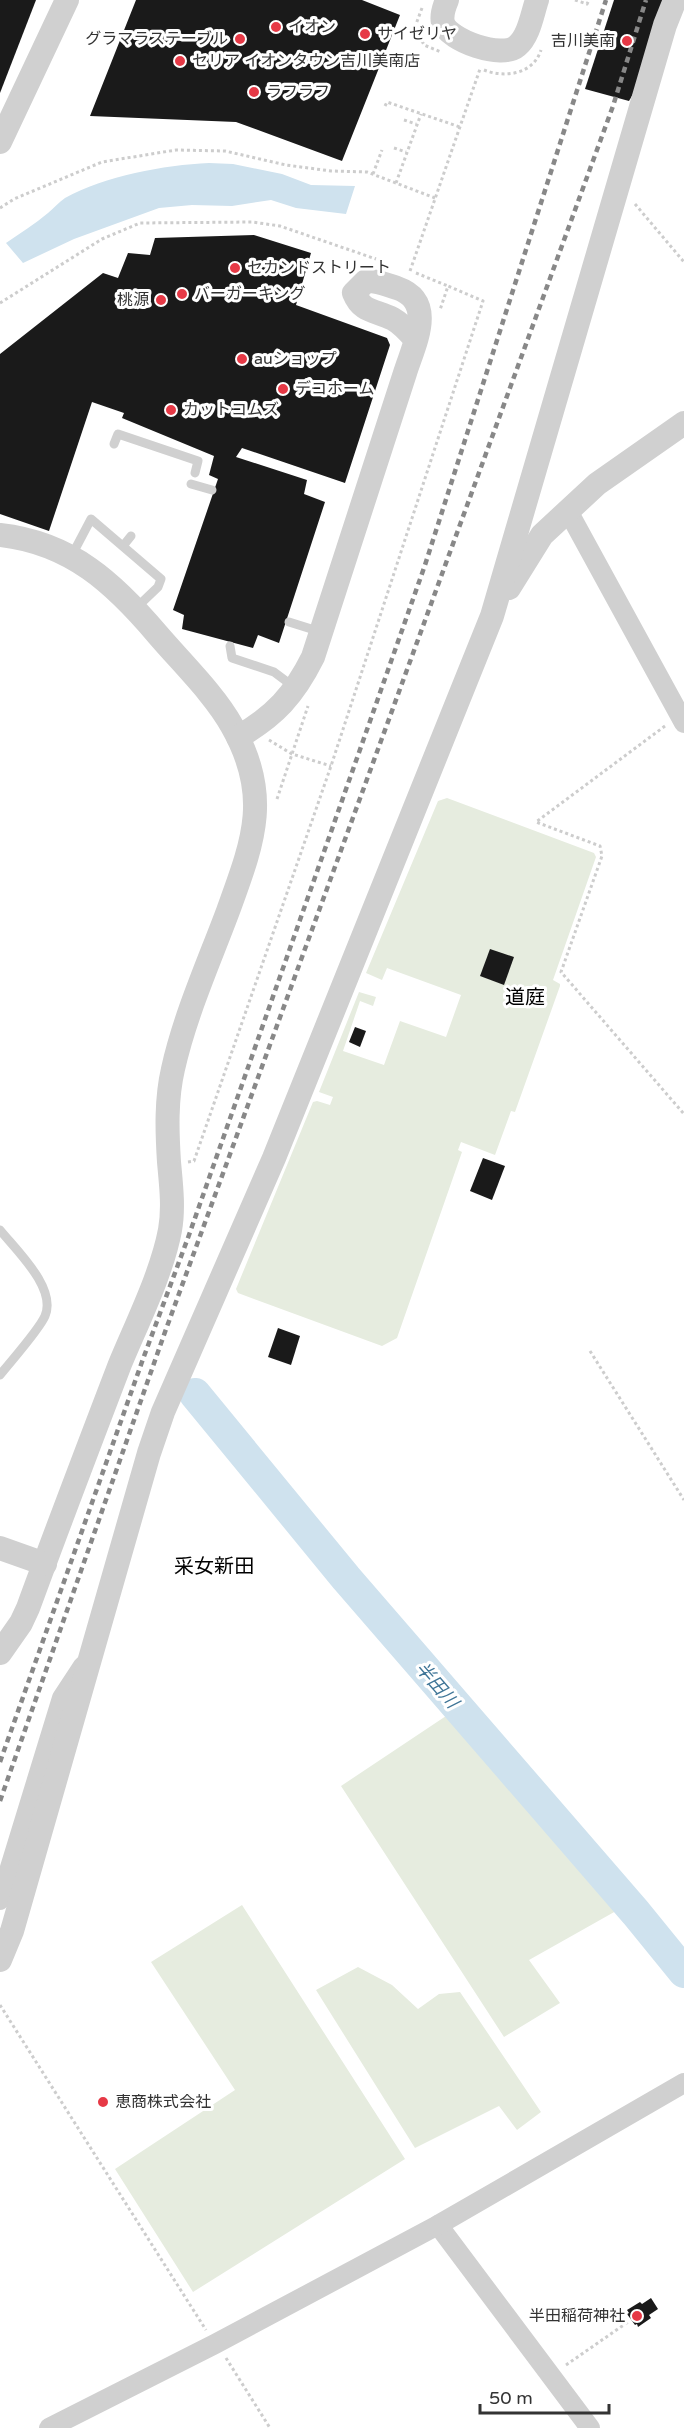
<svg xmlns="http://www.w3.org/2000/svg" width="684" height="2428" font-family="'Varela Round','Noto Sans JP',sans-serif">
	<rect width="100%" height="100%" fill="#fff"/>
	<g fill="#e6ecdf">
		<path d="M447,798L594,853L596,857L553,980L560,984V986L515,1112L511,1111L495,1155L461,1142L458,1150L462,1152L397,1338L382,1346L238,1293L236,1289L313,1102L317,1101L330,1105L333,1097L319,1092L359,992L376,997L373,1006L360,1001L343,1051L384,1065L400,1021L446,1037L461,995L387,968L382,980L366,973L438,801Z"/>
		<path d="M452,1712L616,1911L529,1960L560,2003L504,2037L341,1786Z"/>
		<path d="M242,1905L405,2159L193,2292L115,2169L235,2090L151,1962Z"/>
		<path d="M358,1967L392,1985L418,2009L439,1994L460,1992L541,2112L517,2130L499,2106L415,2148L316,1990Z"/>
	</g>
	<path fill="#cfe2ee" d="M209,163L233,164L282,174L311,185L355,186L346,214L296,208L271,200L232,206L192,205L159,208L74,239L23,263L6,243C20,233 35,224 48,213C53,209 59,202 65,198C105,176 164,165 209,163Z"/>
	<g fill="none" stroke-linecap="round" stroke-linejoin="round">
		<path stroke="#cfe2ee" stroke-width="32" d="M195,1394L346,1578L636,1913L684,1972"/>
	</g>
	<g fill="#1a1a1a">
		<path d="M0,0H36L0,93Z"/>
		<path d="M136,0H362L400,15L342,161L236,122L90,116Z"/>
		<path d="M614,0H667L640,82L629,101L585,89Z"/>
		<path d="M254,235L311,253L296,305L387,338L390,345L345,483L242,448L236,457L307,480L304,494L325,502L279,643L258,635L253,648L182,629L184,615L173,610L218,479L209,475L214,456L122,418L124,413L92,402L49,531L0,514V354L103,273L118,278L128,253L150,255L155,238Z"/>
		<path d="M490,949L514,957L504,985L480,976Z"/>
		<path d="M355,1027L366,1031L360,1047L349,1042Z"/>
		<path d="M483,1158L505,1166L492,1200L470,1191Z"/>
		<path d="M278,1328L300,1336L291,1365L268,1357Z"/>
		<path d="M651,2298L658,2309L649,2315L651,2318L638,2327L637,2324L635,2325L627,2314L629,2313L627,2310L640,2302L642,2304Z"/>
	</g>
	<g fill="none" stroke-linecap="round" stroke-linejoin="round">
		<g stroke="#cdcdcd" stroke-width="3" stroke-dasharray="3 3" stroke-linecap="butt">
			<path d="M575,0L587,4L589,0"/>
			<path d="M422,8L415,27L424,45L441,52"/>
			<path d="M484,70C504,78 533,75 541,50"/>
			<path d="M385,106L387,102L460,127"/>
			<path d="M404,120L416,124"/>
			<path d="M394,148L406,152"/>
			<path d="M373,174L382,150"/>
			<path d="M396,183L421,114"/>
			<path d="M635,204L684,262"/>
			<path d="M0,208L14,199L102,162L176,150L225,151L286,165L331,171L367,172L435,198"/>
			<path d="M410,271L480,69"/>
			<path d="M416,273L448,286"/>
			<path d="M0,303L102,239L140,223L252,222L280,226L376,259"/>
			<path d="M665,726L536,822L600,846L602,856L561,972L684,1114"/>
			<path d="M269,740L292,754L331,766"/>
			<path d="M277,799L308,706"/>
			<path d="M188,1162L194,1161L331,766L483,301L448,286L440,310"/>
			<path d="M590,1351L684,1500"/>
			<path d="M0,2005L206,2330"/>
			<path d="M226,2358L270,2428"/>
			<path d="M566,2365L628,2322"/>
		</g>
		<g stroke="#d0d0d0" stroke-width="9">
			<path d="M114,444L118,434L198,461L195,473"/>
			<path d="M191,484L212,490"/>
			<path d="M123,546L131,536"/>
			<path d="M71,557L91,519L161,579L158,587L135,609"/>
			<path d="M289,622L321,632"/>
			<path d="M230,646L232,658L274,672L294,687"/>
			<path d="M0,1230C16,1250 57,1288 45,1316C39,1330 11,1361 0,1375"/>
		</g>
		<g stroke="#d0d0d0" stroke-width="20">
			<path d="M568,511L684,723"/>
			<path d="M0,1900L62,1698L83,1666"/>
			<path d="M438,2225L590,2428"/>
			<path d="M49,2428L215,2344L438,2225L684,2083"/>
		</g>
		<g stroke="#d0d0d0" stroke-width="24">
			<path d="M447,0C444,7 441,15 443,23C449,41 502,59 517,46C529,36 532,15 537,0"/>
			<path d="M0,142L67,0"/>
			<path d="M0,535C71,543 114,583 158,635C182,663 215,695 232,726C272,796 253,842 228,911C209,962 185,1015 173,1069C166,1099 167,1131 169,1162C171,1184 174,1208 170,1230C162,1273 137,1323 120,1364C89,1445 58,1526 28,1608L21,1623L0,1653"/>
			<path d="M509,588L542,535L597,484L684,423"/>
			<path d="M238,737C275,716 294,695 313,657L405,373C414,344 437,302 397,288C387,285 377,280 366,281L354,293C362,313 376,310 393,319C402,324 409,332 415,339"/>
			<path d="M0,1548L45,1564"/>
			<path d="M0,1960L12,1931L149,1453L163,1412L274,1158L492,616L665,25L675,0"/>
		</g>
		<g stroke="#888" stroke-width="4.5" stroke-dasharray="6 4.5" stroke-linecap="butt">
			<path d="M0,1762L143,1359L189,1235L425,565L606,0"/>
			<path d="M0,1801L165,1332L613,106L646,0"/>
		</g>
	</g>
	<g fill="#e63946" stroke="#fff" stroke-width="2">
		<circle cx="276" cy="27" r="6"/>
		<circle cx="365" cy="34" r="6"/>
		<circle cx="240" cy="39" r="6"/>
		<circle cx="627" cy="41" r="6"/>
		<circle cx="180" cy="61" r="6"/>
		<circle cx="254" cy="92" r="6"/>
		<circle cx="235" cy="268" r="6"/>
		<circle cx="182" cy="294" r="6"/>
		<circle cx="161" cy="300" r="6"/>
		<circle cx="242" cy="359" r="6"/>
		<circle cx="283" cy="389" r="6"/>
		<circle cx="171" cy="410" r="6"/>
		<circle cx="103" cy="2102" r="6"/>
		<circle cx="637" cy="2316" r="6"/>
	</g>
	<g text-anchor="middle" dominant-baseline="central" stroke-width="6" stroke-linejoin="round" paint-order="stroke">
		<g font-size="16" fill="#333" stroke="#fff" text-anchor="start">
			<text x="288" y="27">イオン</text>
			<text x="377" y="34">サイゼリヤ</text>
			<text x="228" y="39" text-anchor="end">グラマラステーブル</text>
			<text x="615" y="41" text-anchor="end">吉川美南</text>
			<text x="192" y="61">セリア イオンタウン吉川美南店</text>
			<text x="266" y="92">ラフラフ</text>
			<text x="247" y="268">セカンドストリート</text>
			<text x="194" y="294">バーガーキング</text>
			<text x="149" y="300" text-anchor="end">桃源</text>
			<text x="254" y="359">auショップ</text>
			<text x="295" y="389">デコホーム</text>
			<text x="183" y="410">カットコムズ</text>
			<text x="115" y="2102">恵商株式会社</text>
			<text x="625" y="2316" text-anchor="end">半田稲荷神社</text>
		</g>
		<g font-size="18" font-style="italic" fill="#3f7597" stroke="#fff">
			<text transform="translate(437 1685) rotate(49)">半田川</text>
		</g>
		<g font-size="20" fill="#000" stroke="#fff">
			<text x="525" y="998">道庭</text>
			<text x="214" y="1567">采女新田</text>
		</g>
	</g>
	<path d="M480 2404v9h129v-9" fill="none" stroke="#333333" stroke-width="3"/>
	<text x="489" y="2404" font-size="18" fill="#333333" stroke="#ffffff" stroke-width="4.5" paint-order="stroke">50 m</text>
</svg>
